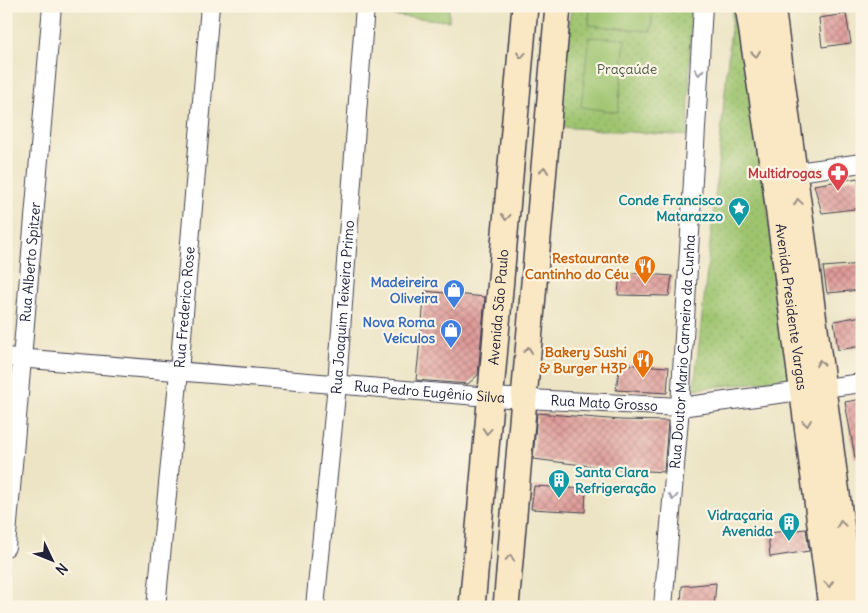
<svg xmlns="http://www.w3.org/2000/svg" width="868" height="613" font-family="Delius,sans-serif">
	<defs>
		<pattern id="park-dots" width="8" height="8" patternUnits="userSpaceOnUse" patternTransform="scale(1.25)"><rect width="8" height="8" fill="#9ec46f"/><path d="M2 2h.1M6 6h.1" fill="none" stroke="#88a861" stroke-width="1.8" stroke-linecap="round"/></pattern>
		<pattern id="building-cross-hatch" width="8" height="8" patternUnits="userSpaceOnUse" patternTransform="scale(1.25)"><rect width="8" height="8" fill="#df9b98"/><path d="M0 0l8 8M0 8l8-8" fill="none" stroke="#b47e7d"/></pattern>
	</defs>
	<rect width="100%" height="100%" fill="#fcf5e5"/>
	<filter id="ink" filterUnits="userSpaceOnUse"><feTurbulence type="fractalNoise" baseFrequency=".02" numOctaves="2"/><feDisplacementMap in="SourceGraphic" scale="10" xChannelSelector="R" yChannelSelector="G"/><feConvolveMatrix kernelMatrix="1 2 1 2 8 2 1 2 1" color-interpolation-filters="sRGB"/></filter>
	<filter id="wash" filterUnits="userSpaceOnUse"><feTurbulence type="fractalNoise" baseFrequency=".0096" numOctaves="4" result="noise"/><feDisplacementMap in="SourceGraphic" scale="20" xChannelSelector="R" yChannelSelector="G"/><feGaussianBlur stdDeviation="1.12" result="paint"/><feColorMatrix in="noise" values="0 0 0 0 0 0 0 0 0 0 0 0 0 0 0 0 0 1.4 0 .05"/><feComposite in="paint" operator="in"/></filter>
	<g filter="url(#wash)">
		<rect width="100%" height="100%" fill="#ece4c4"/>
		<g fill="url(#park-dots)" stroke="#607355">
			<path d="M571,6H691L688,136L560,127Z"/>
			<path d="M733,6H742L789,379L694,389L715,198Z"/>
		</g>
		<g fill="#9ec46f" stroke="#607355">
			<path d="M387,6H449V21L387,15Z"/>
			<path d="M590,6H653L651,31L589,25Z"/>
			<path d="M589,37L625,39L618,112L581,107Z"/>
		</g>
		<g id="blocks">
			<g fill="url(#building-cross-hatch)">
				<path d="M846,14L851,43L822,47L819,18Z"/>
				<path d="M858,178L862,208L822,213L814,185Z"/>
				<path d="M862,264V290L827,293L823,267Z"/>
				<path d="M620,272L672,276L669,296L618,295Z"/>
				<path d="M425,291L485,297L478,375L468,384L416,380Z"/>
				<path d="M862,316V346L838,350L834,321Z"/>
				<path d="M620,364L669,367L667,393L616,390Z"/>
				<path d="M862,399V457L855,458L845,402Z"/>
				<path d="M537,413L621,420L668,421L664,472L616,469L533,459Z"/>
				<path d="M534,486L586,489L585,512L531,509Z"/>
				<path d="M806,529L809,551L770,557L768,533Z"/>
				<path d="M716,583L714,607H681L682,586Z"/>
			</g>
		</g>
	</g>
	<g filter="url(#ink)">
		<use href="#blocks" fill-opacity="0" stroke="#403f50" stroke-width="1"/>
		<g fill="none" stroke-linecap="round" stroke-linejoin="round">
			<g stroke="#403f50" stroke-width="20">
				<g id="minor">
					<path d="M783,174L862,163"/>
					<path id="s1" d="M6,357L490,397L680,407L862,383"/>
					<path id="s2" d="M6,547L52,6"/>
					<path id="s3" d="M156,607L179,372L210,6"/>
					<path id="s4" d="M315,607L337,384L365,6"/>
					<path id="s5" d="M663,607L680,407L703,6"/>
				</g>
			</g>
			<g stroke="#403f50" stroke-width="28">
				<g id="secondary">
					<path id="s6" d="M748,6L774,175L831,607"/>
					<path d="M772,6L852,607"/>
					<path id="s7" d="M472,607L525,6"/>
					<path d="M506,607L558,6"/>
				</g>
			</g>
			<use href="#minor" stroke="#fff" stroke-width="18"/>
			<use href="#secondary" stroke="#fae7c3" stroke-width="25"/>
		</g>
		<defs><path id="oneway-chevron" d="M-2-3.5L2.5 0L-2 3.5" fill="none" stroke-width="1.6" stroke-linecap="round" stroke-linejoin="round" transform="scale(1.25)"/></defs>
		<g stroke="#998e86">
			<use href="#oneway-chevron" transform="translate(756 54) rotate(81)"/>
			<use href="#oneway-chevron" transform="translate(521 55) rotate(95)"/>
			<use href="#oneway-chevron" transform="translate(544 170) rotate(-85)"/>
			<use href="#oneway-chevron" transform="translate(798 202) rotate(-98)"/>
			<use href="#oneway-chevron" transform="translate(506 217) rotate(95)"/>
			<use href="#oneway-chevron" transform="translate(528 350) rotate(-85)"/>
			<use href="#oneway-chevron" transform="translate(820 363) rotate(-98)"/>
			<use href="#oneway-chevron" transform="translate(807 423) rotate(83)"/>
			<use href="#oneway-chevron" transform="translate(487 431) rotate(95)"/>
			<use href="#oneway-chevron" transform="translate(841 524) rotate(-98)"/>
			<use href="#oneway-chevron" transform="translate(510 558) rotate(-85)"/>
			<use href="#oneway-chevron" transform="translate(829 584) rotate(83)"/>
		</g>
		<g stroke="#9c9ca7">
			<use href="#oneway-chevron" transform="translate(699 72) rotate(93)"/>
			<use href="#oneway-chevron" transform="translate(673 497) rotate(95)"/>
		</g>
	</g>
	<defs>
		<g id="pharmacy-pin" transform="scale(1.125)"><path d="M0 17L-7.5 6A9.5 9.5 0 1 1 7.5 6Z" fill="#e0444e" stroke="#fcf5e5"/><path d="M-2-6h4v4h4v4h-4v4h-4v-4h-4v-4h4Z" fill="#fff"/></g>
		<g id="sight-pin" transform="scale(1.125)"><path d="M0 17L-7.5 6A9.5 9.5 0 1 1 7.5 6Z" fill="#0f9aa8" stroke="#fcf5e5"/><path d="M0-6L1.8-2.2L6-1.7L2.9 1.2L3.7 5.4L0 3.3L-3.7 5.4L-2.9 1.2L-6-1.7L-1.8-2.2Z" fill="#fff"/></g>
		<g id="restaurant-pin" transform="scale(1.125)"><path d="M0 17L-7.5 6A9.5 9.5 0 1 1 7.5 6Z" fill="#e8710a" stroke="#fcf5e5"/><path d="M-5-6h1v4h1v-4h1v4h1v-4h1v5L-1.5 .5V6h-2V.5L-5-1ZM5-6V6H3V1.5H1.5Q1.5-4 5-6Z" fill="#fff"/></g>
		<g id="shop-pin" transform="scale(1.125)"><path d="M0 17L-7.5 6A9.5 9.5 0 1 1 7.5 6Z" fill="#3f7fe0" stroke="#fcf5e5"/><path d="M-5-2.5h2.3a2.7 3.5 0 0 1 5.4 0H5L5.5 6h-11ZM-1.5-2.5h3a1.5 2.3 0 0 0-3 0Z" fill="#fff"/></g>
		<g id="building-pin" transform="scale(1.125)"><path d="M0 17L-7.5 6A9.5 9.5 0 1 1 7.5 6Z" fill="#0f9aa8" stroke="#fcf5e5"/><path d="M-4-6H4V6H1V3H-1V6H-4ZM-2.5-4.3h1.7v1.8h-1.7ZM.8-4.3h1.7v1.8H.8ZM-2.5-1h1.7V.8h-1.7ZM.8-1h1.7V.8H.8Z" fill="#fff"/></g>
	</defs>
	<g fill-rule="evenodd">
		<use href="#pharmacy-pin" x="838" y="173"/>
		<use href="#sight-pin" x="739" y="208"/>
		<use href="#restaurant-pin" x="645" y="266"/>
		<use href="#shop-pin" x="454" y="290"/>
		<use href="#shop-pin" x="451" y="330"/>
		<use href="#restaurant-pin" x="643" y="360"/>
		<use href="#building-pin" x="559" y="480"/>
		<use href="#building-pin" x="789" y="523"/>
	</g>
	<g text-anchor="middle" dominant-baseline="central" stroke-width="4.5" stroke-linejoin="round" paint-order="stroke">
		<g font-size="14" fill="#4d5b4d" stroke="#fcf5e5">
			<text x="627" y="69">Praçaúde</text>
		</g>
		<g font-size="14" font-weight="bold" fill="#be3a42" stroke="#fcf5e5" text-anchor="end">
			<text x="822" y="173">Multidrogas</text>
		</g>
		<g font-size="14" font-weight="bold" fill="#0d838f" stroke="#fcf5e5" text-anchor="end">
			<text x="723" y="200">Conde Francisco<tspan x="723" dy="16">Matarazzo</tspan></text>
			<text x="575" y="472" text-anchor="start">Santa Clara<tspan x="575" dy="16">Refrigeração</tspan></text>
			<text x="773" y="515">Vidraçaria<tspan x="773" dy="16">Avenida</tspan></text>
		</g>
		<g font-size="14" font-weight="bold" fill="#c56008" stroke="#fcf5e5" text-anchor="end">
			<text x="629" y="258">Restaurante<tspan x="629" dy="16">Cantinho do Céu</tspan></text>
			<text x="627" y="352">Bakery Sushi<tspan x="627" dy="16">&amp; Burger H3P</tspan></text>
		</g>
		<g font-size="14" fill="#22223b" stroke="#fcf5e5">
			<text stroke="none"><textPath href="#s2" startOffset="286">Rua Alberto Spitzer</textPath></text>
			<text stroke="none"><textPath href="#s7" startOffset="301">Avenida São Paulo</textPath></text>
			<text stroke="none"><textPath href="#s6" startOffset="304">Avenida Presidente Vargas</textPath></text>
			<text stroke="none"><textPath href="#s3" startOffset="301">Rua Frederico Rose</textPath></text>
			<text stroke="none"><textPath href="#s4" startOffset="301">Rua Joaquim Teixeira Primo</textPath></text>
			<text stroke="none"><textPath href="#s5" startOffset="256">Rua Doutor Mario Carneiro da Cunha</textPath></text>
			<text stroke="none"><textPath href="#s1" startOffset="425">Rua Pedro Eugênio Silva</textPath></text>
			<text stroke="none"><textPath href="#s1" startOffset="600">Rua Mato Grosso</textPath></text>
		</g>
		<g font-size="14" font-weight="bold" fill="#366cbe" stroke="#fcf5e5" text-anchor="end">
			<text x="438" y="282">Madeireira<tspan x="438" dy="16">Oliveira</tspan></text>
			<text x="435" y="322">Nova Roma<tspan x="435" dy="16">Veículos</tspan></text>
		</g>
	</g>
	<rect width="868" height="613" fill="none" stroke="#fcf5e5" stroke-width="25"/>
	<g transform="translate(52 560) rotate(133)" stroke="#fcf5e5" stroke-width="4" paint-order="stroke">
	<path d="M0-4L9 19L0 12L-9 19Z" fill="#22223b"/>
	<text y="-8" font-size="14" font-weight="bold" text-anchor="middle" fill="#22223b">N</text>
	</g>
</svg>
